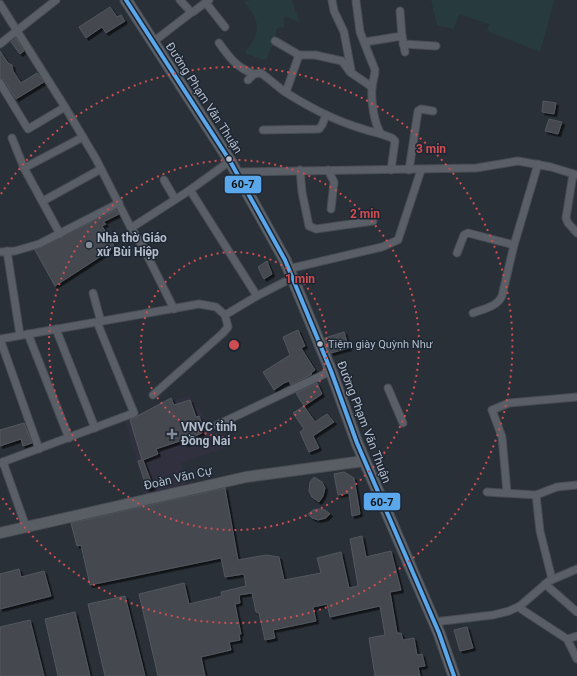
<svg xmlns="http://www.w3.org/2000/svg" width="577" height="676" font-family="Roboto,sans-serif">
	<defs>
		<filter id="shadow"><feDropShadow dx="2.5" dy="2.5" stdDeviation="0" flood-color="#0009"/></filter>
	</defs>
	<rect width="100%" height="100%" fill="#2a3038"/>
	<path fill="#31303e" d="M189,395L224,448L182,463L186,485L145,494L125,420L171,398L173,402Z"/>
	<g fill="#273a3e">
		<path d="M250,0H292L300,23L284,16V27L277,28L274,44L271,47L267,59H261L244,53C261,34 261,21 244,2Z"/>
		<path d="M431,0H553L554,1L540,52L487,31L489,24L459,14L454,29L437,25Z"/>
	</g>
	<g fill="#444950" stroke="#52575f" filter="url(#shadow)">
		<path d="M110,7L117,17L121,15L125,21L106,33L102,27L86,38L79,27Z"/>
		<path d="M16,38L24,51L20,54L11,42Z"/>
		<path d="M0,51L8,63L12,65L13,71L21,83L37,73L44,82L16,99L4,80L0,78Z"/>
		<path d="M543,101L556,103L554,114L542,112Z"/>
		<path d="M549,119L562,122L558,134L545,131Z"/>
		<path d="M116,210L119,214L103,222L106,224L102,226L115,247L55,286L35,250Z"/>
		<path d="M267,261L272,274L264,279L258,267Z"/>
		<path d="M298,330L305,346L301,348L315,370L311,373L312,374L291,385L289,381L284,383L274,390L263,372L290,355L283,337Z"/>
		<path d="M344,332L349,348L331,353L325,338Z"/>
		<path d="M317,383L322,394L304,406L296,393Z"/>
		<path d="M171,398L174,405L190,400L196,417L199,416L203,426L201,427L202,433L195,436L196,441L185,444L183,440L156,449L158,454L143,460L153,487L147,489L138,461L142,460L130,420Z"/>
		<path d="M304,406L315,422L327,414L334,422L313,436L319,448L309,452L300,432L304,429L293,413Z"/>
		<path d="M24,423L32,443L23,446L21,439L0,446V430Z"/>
		<path d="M344,472L354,478L360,514L352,516L349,493L338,495L334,474Z"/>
		<path d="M314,477L322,482L325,488L323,496L319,502L312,497L309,491L310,482Z"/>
		<path d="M225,488L238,560L266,555L279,557L284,580L321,573L317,558L341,552L349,588L358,586L350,539L362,536L366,557L391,551L401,590L390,592L397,633H401L403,640L414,638L417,655L422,654L425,666L418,667L420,676H375L369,638L385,635L380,606L330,617L327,604L313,607L316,621L273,630L275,638L265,640L259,613L256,612L252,593L239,595L240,603L235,604L241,634H239L240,640L229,642L231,650L201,657L205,676H158L139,594L184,583L189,604L222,596L221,592L246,586L244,574L225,577L221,558L90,585L81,545L77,546L71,523Z"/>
		<path d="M319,509L325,510L330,514L326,518L318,520L312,518L308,514L313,510Z"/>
		<path d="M19,569L21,577L44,571L51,596L0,609V574Z"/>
		<path d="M125,596L145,676H105L88,604Z"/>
		<path d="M75,612L90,676H58L45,619Z"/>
		<path d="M30,620L44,676H0V627Z"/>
		<path d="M467,627L473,648L460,651L454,630Z"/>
	</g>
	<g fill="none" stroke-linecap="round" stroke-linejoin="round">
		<g stroke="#484c53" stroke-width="9">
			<g id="street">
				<path d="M180,0L190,11L193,12L209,0"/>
				<path d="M332,0L334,11L344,32L351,70"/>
				<path d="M356,1L360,32L375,70C375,77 372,82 372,88C371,102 374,123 381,134L392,138L395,141L391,170"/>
				<path d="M206,3L225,27"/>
				<path d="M0,4L65,107L96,159L131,228L142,245L174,309"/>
				<path d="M400,11L402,36"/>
				<path d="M275,41L299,55H315L342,61L350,72L372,87"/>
				<path d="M153,42L192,12"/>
				<path d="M365,42L402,36L405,52"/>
				<path d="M219,43C229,57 237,68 254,74"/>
				<path d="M0,44L56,0"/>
				<path d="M403,44L436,46"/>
				<path d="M248,80L254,74L261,73C269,79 277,86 285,92C317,112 344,125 381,134"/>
				<path d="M0,83L28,129L65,107"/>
				<path d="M286,92L299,55"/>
				<path d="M263,130L319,129L322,125L326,115"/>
				<path d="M12,138L24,168L60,234"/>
				<path d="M24,168L83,137"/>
				<path d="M300,170L302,192L309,226L316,229L373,221"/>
				<path d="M328,170L334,182L331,209"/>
				<path d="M409,170L418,111L421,109L433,111"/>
				<path d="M236,172L476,168L518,161L551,167L577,175"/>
				<path d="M573,174L566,218L568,223L577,233"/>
				<path d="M164,180L175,199"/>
				<path d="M190,190L257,296"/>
				<path d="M43,201L101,169"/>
				<path d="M131,228L190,190L230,161"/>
				<path d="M7,251L20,335"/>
				<path d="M0,252L15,251L39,244L119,203"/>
				<path d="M457,253L464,235L468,233L514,245"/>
				<path d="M288,269L382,247L398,240L421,170"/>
				<path d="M93,293L101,322"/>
				<path d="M473,313C483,309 497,307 502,296L514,245L538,164"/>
				<path d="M56,329L95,428"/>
				<path d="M28,334L69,438"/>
				<path d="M0,339L199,304L216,307L225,315"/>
				<path d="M0,339L39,449"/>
				<path d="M388,388L403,423"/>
				<path d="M153,395L223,333L228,327L225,315L257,296L292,278"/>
				<path d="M217,425L331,371"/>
				<path d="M3,462L26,527"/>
				<path d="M0,463L134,413L97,322"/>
				<path d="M487,492L536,495L540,531L552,579"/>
				<path d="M507,492L502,437L492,410L509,403L577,397"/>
				<path d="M536,495L557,487L577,485"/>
				<path d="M545,584L577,612"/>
				<path d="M518,607L567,639L577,659"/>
				<path d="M434,622L493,615L509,611L520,606L549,581L577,569"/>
				<path d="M567,639L577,636"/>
			</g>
		</g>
		<g stroke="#484c53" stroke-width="12">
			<path id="secondary" d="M0,533L246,477L364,461"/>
		</g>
		<g stroke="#484c55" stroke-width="13">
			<path id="primary" d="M126,0L230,161L285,260L331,371L357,443L439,633L454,676"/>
		</g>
		<use href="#street" stroke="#5a5e66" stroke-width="7"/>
		<use href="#secondary" stroke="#595d64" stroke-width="10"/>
		<use href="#primary" stroke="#5c6168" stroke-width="11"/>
		<g stroke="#1d2633" stroke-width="7">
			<path id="bus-1" d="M126,0L230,161L285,260L331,371L357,443L439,633L454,676"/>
		</g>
		<use href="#bus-1" stroke="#5aa8eb" stroke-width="4"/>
	</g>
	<g fill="none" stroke="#ce4d50" stroke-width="2" stroke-dasharray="2 4">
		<circle cx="234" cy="345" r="93"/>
		<circle cx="234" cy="345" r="185"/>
		<path d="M1 194A278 278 0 1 1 1 496"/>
	</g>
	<g fill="#b4bcc9" stroke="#1d2633" stroke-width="1.5">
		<circle cx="229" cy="159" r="3.5"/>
		<circle cx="320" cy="344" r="3.5"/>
	</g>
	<g fill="#848b96" stroke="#1d2633" stroke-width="1.5">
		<circle cx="89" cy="245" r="4"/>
		<path d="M170 428h4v4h4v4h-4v4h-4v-4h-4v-4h4z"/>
	</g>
	<g text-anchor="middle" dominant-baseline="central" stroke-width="3" stroke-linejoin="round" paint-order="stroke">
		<g font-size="11" fill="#b4bcc9" stroke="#1d2633" text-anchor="start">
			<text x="328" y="344">Tiệm giày Quỳnh Như</text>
		</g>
		<g font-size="12" fill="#b4bcc9" stroke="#1d2633">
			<text transform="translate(204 98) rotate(57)">Đường Phạm Văn Thuận</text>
			<text transform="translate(364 422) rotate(69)">Đường Phạm Văn Thuận</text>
			<text transform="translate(178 478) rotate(-13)">Đoàn Văn Cự</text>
		</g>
		<g font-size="12" font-weight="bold" fill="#b4bcc9" stroke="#1d2633" text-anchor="start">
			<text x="97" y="238">Nhà thờ Giáo<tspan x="97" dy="14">xứ Bùi Hiệp</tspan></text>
			<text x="181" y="427">VNVC tỉnh<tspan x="181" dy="14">Đồng Nai</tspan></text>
		</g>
	</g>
	<circle cx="234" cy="345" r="6" fill="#ce4d50" stroke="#1d2633" stroke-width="2"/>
	<g font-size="12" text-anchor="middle" font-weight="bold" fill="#ce4d50" stroke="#1d2633" stroke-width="3" stroke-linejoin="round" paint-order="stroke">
		<text x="431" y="153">3 min</text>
		<text x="365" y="218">2 min</text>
		<text x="300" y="283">1 min</text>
	</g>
	<g stroke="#1d2633" stroke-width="1.5">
		<rect x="224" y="175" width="38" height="19" rx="4" fill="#5aa8eb"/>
		<rect x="363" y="492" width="38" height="19" rx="4" fill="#5aa8eb"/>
	</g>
	<g font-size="11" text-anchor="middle" font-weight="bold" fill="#111">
		<text x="243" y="188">60-7</text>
		<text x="382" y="506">60-7</text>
	</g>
</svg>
